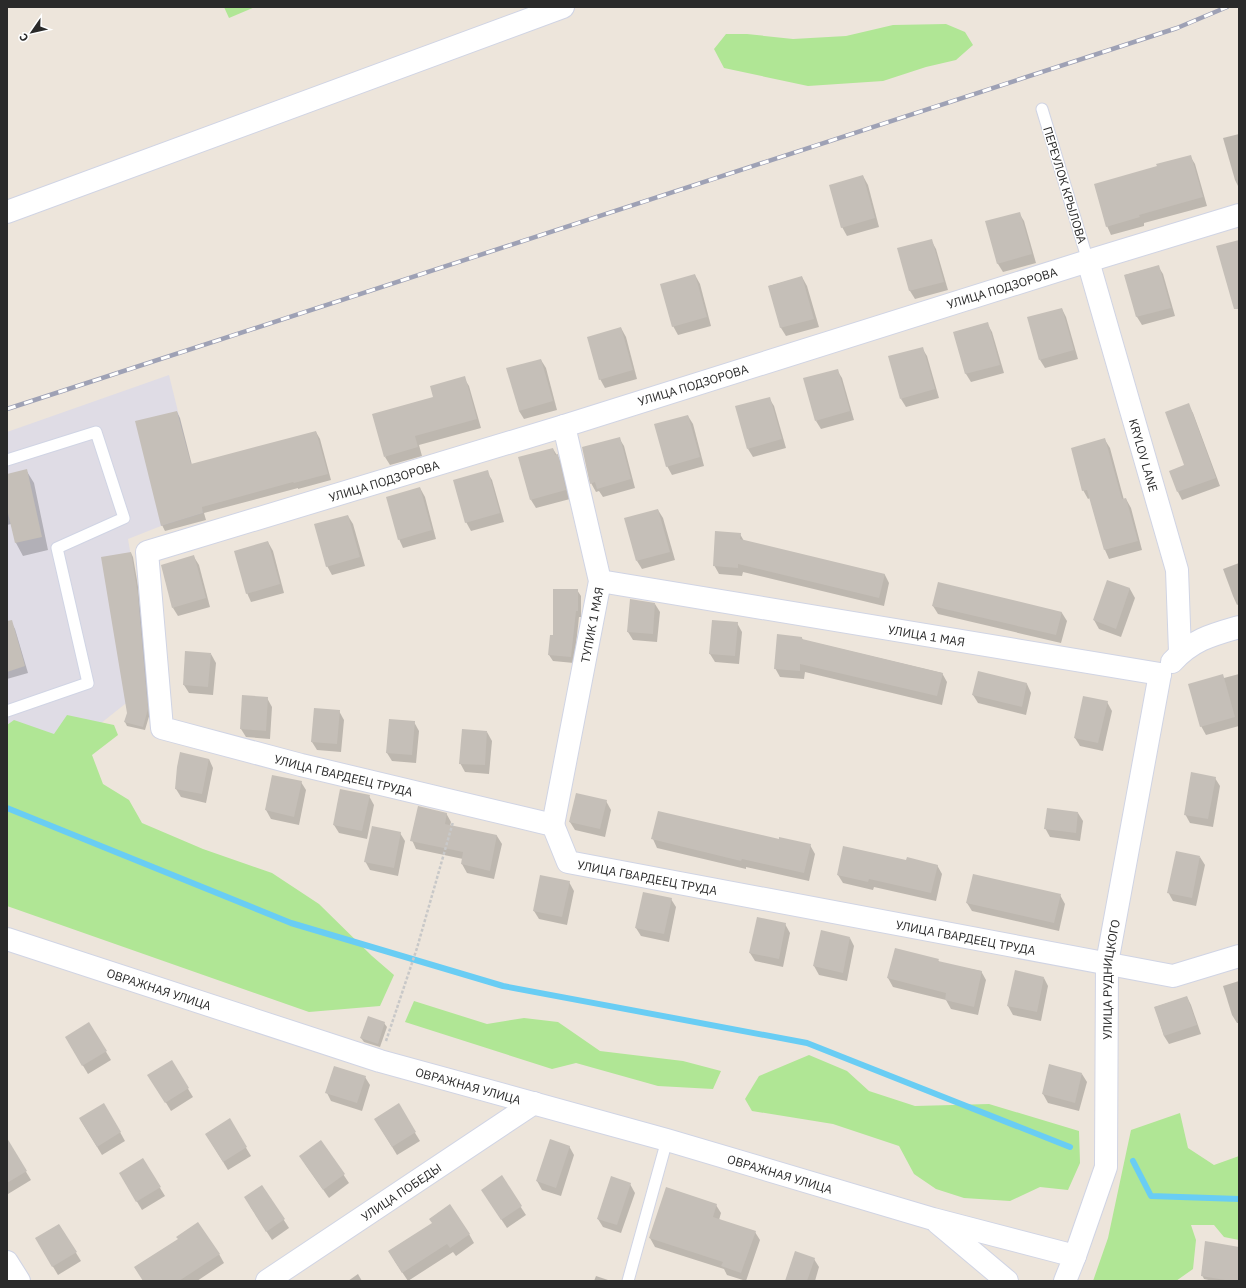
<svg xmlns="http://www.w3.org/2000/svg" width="1246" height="1288" font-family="'IBM Plex Sans',sans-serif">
	<rect width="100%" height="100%" fill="#ede5db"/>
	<path fill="#dfdce5" d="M169,375L203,513L161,526L128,539L146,645L152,700L125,704L7,798V432Z"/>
	<g fill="#b0e695">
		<path d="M224,7H255L229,18Z"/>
		<path d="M946,24L965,32L973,45L956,60L926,67L883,81L808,86L724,68L714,49L726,34H747L793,39L846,36L893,25Z"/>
		<path d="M67,715L114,725L118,735L92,755L103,784L129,800L142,823L203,849L272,873L319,904L372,956L394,975L380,1006L309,1012L7,906V725L14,720L54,734Z"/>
		<path d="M414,1001L487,1024L524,1018L558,1022L600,1051L683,1061L721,1071L713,1089L658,1086L576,1063L552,1069L405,1022Z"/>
		<path d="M809,1055L847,1071L869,1091L915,1106L989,1104L1079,1131L1080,1163L1068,1190L1040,1187L1010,1201L964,1198L936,1189L914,1174L899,1146L833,1124L752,1111L745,1099L759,1076Z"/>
		<path d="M1180,1113L1188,1148L1214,1165L1239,1156V1240L1224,1237L1214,1225H1191L1196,1240L1193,1269L1176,1281H1093L1108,1238L1131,1130Z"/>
	</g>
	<g fill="#0003">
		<path d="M1239,134V188L1235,180L1223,138Z"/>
		<path d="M1190,156L1195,164L1207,206L1144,223V226L1111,235L1107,226L1158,167Z"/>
		<path d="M863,176L868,185L879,227L847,236L842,227Z"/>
		<path d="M1019,213L1024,221L1036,263L1003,272L998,264L987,222Z"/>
		<path d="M931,240L936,249L948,290L915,299L910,291L899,249Z"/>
		<path d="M1158,266L1163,274L1175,316L1142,325L1137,317L1125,275Z"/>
		<path d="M695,275L700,284L711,326L678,335L673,326Z"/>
		<path d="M802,277L807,286L819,327L786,336L781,328L769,286Z"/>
		<path d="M1062,309L1066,317L1078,359L1045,368L1040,360Z"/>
		<path d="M987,323L992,332L1004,373L971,382L966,374L955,332Z"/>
		<path d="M621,328L626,337L637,379L605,388L600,379Z"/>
		<path d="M922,348L927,356L939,398L906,407L901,399Z"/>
		<path d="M541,360L546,368L557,410L524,419L519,411Z"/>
		<path d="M837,370L842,378L854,420L821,429L816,421Z"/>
		<path d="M464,378L469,386L481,428L419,445L422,456L390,465L385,457L434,397Z"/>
		<path d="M769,398L774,406L786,448L753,457L748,449Z"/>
		<path d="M1188,404L1193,413L1220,486L1182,500L1178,492L1186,466Z"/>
		<path d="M177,412L180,418L192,465L316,432L320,439L331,480L298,489V488L204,513L206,520L165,531L162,525Z"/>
		<path d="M688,416L693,424L704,466L672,475L667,466Z"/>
		<path d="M619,438L624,446L635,488L603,497L599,491L596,492L591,483Z"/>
		<path d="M1105,440L1110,448L1124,500L1126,499L1131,508L1142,550L1109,559L1105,550L1090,498L1088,499L1083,490Z"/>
		<path d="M553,449L562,463L570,499L536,508L531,500Z"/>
		<path d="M26,470L34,483L48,550L23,556L16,543L11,524L7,525V475Z"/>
		<path d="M487,472L492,480L504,522L471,531L466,522Z"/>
		<path d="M420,488L425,497L436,539L403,548L399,539Z"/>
		<path d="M658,510L663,518L675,560L642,569L637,561Z"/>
		<path d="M348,516L353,524L365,566L332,575L327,566Z"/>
		<path d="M740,534L744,541L885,575L889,583L884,606L743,572L742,576L719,574L714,565Z"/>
		<path d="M268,542L273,551L284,593L251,602L247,593Z"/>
		<path d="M131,553L133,557L138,586L150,713L145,730L127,726L125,722L128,713Z"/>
		<path d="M194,557L199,565L210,607L178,616L173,608Z"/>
		<path d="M1239,563V604L1237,605L1233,596L1223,569Z"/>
		<path d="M1108,581L1130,589L1135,598L1121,637L1099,629L1094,620Z"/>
		<path d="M577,590L581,596V617H579L574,663L553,661L549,655Z"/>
		<path d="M655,604L660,612L657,642L633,640L628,632Z"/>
		<path d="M933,606L1062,613L1067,621L1061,643L938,614Z"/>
		<path d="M11,622L15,629L28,673L7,679V623Z"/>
		<path d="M737,623L742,632L739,664L715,662L710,654Z"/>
		<path d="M802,638L803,640L942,673L947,682L942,705L805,672L804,679L780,677L775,668Z"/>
		<path d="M211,654L216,663L213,695L189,693L184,685Z"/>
		<path d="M1239,674V726L1206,735L1201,726L1224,678Z"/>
		<path d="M1027,684L1031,693L1026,715L978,703L973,695Z"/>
		<path d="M267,698L272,707L270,739L246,737L241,729Z"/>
		<path d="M1107,702L1112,711L1103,751L1080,746L1075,738Z"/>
		<path d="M339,711L344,720L341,752L317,750L312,742Z"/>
		<path d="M414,722L419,731L416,763L392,761L387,753Z"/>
		<path d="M487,732L492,741L489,774L465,772L460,763Z"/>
		<path d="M209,759L213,768L206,803L181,797L176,789Z"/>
		<path d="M1215,778L1220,786L1213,827L1190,823L1185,814Z"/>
		<path d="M301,782L306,790L299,825L271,819L266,810Z"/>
		<path d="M369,796L374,805L367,839L339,833L334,825Z"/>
		<path d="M606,801L611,810L605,837L575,830L570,822Z"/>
		<path d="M446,813L451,822L450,826L497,836L502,844L494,879L467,873L462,864L463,859L416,849L412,840Z"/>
		<path d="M1078,813L1083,821L1080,841L1050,837L1045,828Z"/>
		<path d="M400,833L405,841L398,876L370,870L365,861Z"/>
		<path d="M653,839L780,840L810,845L815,854L809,881L746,867V869L657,848Z"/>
		<path d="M1200,857L1205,865L1196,906L1173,901L1168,892Z"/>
		<path d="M907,862L937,865L942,874L936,901L874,887L873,890L843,883L838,875Z"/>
		<path d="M569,882L574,891L567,925L539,919L534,911Z"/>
		<path d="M1060,895L1065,904L1059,931L972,911L967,903Z"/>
		<path d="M671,899L676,907L669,942L641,936L636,928Z"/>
		<path d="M785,924L790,933L783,967L755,961L750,953Z"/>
		<path d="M850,938L854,946L847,981L819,975L814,966Z"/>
		<path d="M938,960L940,963L981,971L986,980L978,1015L951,1009L946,1000L893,987L888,978Z"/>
		<path d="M1044,978L1048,986L1041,1021L1013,1015L1008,1006Z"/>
		<path d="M1239,981V1023H1237L1232,1015L1223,986Z"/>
		<path d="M1187,997L1191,1005L1201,1034L1169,1044L1164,1036L1155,1007Z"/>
		<path d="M384,1023L387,1027L380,1047L364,1042L361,1038Z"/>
		<path d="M89,1024L111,1060L88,1074L71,1046Z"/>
		<path d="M171,1061L193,1097L171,1111L154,1083Z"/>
		<path d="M1082,1074L1087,1082L1079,1111L1048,1103L1043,1094Z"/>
		<path d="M365,1077L370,1085L362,1111L331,1101L327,1093Z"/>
		<path d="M398,1105L420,1141L397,1155L375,1119Z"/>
		<path d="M80,1119L120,1132L125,1141L102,1155Z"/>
		<path d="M229,1120L251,1156L228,1170L206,1134Z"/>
		<path d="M321,1141L349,1183L329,1198L305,1164Z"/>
		<path d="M7,1144H9L31,1180L8,1194L7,1192Z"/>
		<path d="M569,1146L574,1155L561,1196L542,1190L537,1181Z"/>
		<path d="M501,1177L526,1215L507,1228L487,1198Z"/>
		<path d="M125,1182L160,1188L165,1196L142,1210Z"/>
		<path d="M630,1184L635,1193L621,1233L603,1227L598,1219Z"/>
		<path d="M262,1186L289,1228L272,1240L250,1206Z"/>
		<path d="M716,1205L721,1213L719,1220L755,1232L760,1240L746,1281L727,1275L724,1269L655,1247L650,1238Z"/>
		<path d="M433,1223L469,1234L474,1243L456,1256L453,1252L408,1281L394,1260Z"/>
		<path d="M59,1225L81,1261L58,1275L41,1247Z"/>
		<path d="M1239,1248V1281H1213L1204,1279L1202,1275Z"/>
		<path d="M219,1254L224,1263L197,1281H144Z"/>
		<path d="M814,1259L819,1267L815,1281H786Z"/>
		<path d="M358,1274L362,1281H348Z"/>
		<path d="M596,1276L611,1281H594Z"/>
	</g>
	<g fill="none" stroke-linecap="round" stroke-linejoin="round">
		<g stroke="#69cdf4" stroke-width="6">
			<path d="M7,808L291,923L503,986L807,1043L1070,1147"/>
			<path d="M1133,1161L1151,1196L1239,1199"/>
		</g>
	</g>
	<g fill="#c5bfb8">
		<path d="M1191,155L1203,197L1139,215L1140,217L1106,227L1094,184L1157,166L1156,164Z"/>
		<path d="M863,175L875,218L841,228L829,185Z"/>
		<path d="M1020,212L1032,254L997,264L985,221Z"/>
		<path d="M932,239L944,282L909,291L897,248Z"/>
		<path d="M1239,240V309H1234L1216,246Z"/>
		<path d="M1159,265L1171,308L1136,317L1124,275Z"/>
		<path d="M695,274L707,317L672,327L660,284Z"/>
		<path d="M802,276L814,319L780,328L768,286Z"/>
		<path d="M1062,308L1074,350L1039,360L1027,317Z"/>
		<path d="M988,322L1000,365L965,374L953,332Z"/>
		<path d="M621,327L633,370L599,380L587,337Z"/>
		<path d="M923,347L935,389L900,399L888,356Z"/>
		<path d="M541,359L553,401L519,411L506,368Z"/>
		<path d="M838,369L850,411L815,421L803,378Z"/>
		<path d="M465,376L477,419L415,436L418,447L384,457L372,414L433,397L430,386Z"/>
		<path d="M770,397L782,439L747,449L735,406Z"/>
		<path d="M1189,403L1216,478L1177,492L1169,471L1184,465L1165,412Z"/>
		<path d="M177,411L191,464L316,431L328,474L294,483L293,482L202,507L203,513L161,526L135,421Z"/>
		<path d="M688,415L700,457L666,467L654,424Z"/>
		<path d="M620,437L631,479L597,489L595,482L590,484L582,447Z"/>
		<path d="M1105,438L1122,499L1126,498L1138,541L1104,550L1087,490L1082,491L1071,448Z"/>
		<path d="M553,448L555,455L558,454L566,490L530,500L518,457Z"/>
		<path d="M27,469L42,537L15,543L7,509V474Z"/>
		<path d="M488,470L500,513L465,523L453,480Z"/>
		<path d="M420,487L432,530L398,540L386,497Z"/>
		<path d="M658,509L670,552L636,561L624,518Z"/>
		<path d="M348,515L360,557L326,567L314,524Z"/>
		<path d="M715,531L741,533L740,539L885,574L879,598L738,564V568L713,566Z"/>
		<path d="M268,541L280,584L246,594L234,551Z"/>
		<path d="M131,552L138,595L148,709L143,727L124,722L127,713L101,557Z"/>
		<path d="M194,555L206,598L172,608L161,565Z"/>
		<path d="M1107,580L1130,588L1116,629L1093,620Z"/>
		<path d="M938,582L1062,612L1056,635L932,606Z"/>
		<path d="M553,589H578V611H576L571,657L548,655L550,635H553Z"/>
		<path d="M630,599L655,603L653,634L627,632Z"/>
		<path d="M12,620L25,666L7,672V621Z"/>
		<path d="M712,620L738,622L735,656L709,654Z"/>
		<path d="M777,634L802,637V639L943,673L937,696L800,664V671L774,669Z"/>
		<path d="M185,651L211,653L208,687L183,685Z"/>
		<path d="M978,671L1027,683L1022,707L972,695Z"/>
		<path d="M1223,674L1235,717L1200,727L1188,684Z"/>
		<path d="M242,695L268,697L266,731L240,729Z"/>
		<path d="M1083,696L1108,701L1098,743L1074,738Z"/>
		<path d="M314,708L340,710L337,744L311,742Z"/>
		<path d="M389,719L415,721L412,755L386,753Z"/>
		<path d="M462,729L487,731L485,765L459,764Z"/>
		<path d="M180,752L209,759L202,794L175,789L177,767Z"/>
		<path d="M1191,772L1216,777L1208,819L1184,815Z"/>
		<path d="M272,775L302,781L294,817L265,810Z"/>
		<path d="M340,789L370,795L362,831L333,825Z"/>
		<path d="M576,793L607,800L600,829L569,822Z"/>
		<path d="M418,806L447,813L445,824L497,835L490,871L461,864L463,852L410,841Z"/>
		<path d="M1047,808L1078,812L1076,833L1044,829Z"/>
		<path d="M658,811L779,839V837L811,844L804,873L742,859L741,861L651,839Z"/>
		<path d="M372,826L401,832L394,868L364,862Z"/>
		<path d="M843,846L906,860L907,857L938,865L931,893L869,879L868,882L837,875Z"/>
		<path d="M1176,851L1200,856L1192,898L1167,893Z"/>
		<path d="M973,874L1061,894L1054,923L966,903Z"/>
		<path d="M540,875L570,881L562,917L533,911Z"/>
		<path d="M643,892L672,898L664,934L635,928Z"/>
		<path d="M757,917L786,923L779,959L749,953Z"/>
		<path d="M821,930L850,937L843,973L813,966Z"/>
		<path d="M895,948L939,959L938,961L982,971L974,1007L945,1000L946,993L887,978Z"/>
		<path d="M1015,970L1044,977L1037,1012L1007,1006Z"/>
		<path d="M1187,996L1197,1025L1164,1036L1154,1007Z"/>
		<path d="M368,1016L385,1022L378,1044L360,1038Z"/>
		<path d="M89,1022L107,1051L82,1066L65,1037Z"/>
		<path d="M172,1060L189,1088L165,1103L147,1075Z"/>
		<path d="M1049,1064L1082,1073L1075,1103L1042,1094Z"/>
		<path d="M334,1066L366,1076L357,1103L325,1093Z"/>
		<path d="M104,1103L121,1132L97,1147L79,1118Z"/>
		<path d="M399,1103L416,1132L392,1147L374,1119Z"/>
		<path d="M230,1118L247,1147L223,1162L205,1134Z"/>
		<path d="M7,1138L27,1171L7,1183Z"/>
		<path d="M550,1139L570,1146L556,1188L536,1181Z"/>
		<path d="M321,1140L345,1174L323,1190L299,1156Z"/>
		<path d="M143,1158L161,1187L136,1202L119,1173Z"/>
		<path d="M502,1175L522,1206L501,1220L481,1190Z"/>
		<path d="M611,1176L631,1183L617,1225L597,1219Z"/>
		<path d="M262,1185L285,1219L266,1232L244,1197Z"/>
		<path d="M666,1187L717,1204L713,1217L756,1231L741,1273L721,1266L723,1262L649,1238Z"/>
		<path d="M450,1204L470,1234L450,1248L447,1244L402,1273L388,1251L432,1223L429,1219Z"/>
		<path d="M198,1222L220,1254L179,1281H143L134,1267L178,1239L176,1237Z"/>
		<path d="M59,1224L77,1252L52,1267L35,1238Z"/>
		<path d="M1205,1241L1239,1247V1281H1231L1201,1276Z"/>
		<path d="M795,1251L815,1258L807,1281H785Z"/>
	</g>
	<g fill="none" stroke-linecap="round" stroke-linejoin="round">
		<g stroke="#d0d4e4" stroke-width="13">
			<g id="service">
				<path d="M1042,109L1088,261"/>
				<path d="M7,460L96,432L124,518L57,548L88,683L7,711"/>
				<path d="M628,1281L667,1140"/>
			</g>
		</g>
		<g stroke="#d0d4e4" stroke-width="24">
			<g id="minor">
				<path d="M7,212L563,7"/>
				<path id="s1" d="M1239,215L1088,261L564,426L147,552L162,728L301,765L553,825L568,862L1173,976L1239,956"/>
				<path id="s2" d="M1088,261L1177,570L1180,652"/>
				<path id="s3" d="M600,581L1160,674"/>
				<path d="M1172,662C1192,640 1211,635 1239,627"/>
				<path id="s4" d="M553,825L600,581L564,426"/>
				<path id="s5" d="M7,939L380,1061L667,1140L933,1219L1075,1256"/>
				<path d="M938,1223L1007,1281"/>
				<path d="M7,1262L19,1281"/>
				<path id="s6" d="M267,1281L534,1103"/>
				<path id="s7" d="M1065,1281L1075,1256L1106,1167L1107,963L1160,674"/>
			</g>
		</g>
		<path stroke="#c8c8c8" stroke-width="2.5" stroke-dasharray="3 2" stroke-linecap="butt" d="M386,1041L417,948L453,822"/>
		<use href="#service" stroke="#fff" stroke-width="11"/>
		<use href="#minor" stroke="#fff" stroke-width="22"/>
		<g stroke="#9ea1b5" stroke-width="4.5">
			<path id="rail" d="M7,409L1177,28L1227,7"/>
		</g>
		<use href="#rail" stroke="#fff" stroke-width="3" stroke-dasharray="9" stroke-linecap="butt"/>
	</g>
	<g text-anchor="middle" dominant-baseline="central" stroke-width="3" stroke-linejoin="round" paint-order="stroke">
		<g font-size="12" fill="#2a2a2a" stroke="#fff">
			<text transform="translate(1065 185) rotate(73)">ПЕРЕУЛОК КРЫЛОВА</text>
			<text transform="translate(1002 288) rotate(-17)">УЛИЦА ПОДЗОРОВА</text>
			<text transform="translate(693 385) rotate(-17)">УЛИЦА ПОДЗОРОВА</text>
			<text stroke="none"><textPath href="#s2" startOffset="202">KRYLOV LANE</textPath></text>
			<text transform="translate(384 481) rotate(-17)">УЛИЦА ПОДЗОРОВА</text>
			<text stroke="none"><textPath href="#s4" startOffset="204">ТУПИК 1 МАЯ</textPath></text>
			<text stroke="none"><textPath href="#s3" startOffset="331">УЛИЦА 1 МАЯ</textPath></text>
			<text stroke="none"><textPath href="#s1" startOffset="1507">УЛИЦА ГВАРДЕЕЦ ТРУДА</textPath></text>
			<text stroke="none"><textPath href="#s1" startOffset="1843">УЛИЦА ГВАРДЕЕЦ ТРУДА</textPath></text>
			<text stroke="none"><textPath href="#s1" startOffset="2167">УЛИЦА ГВАРДЕЕЦ ТРУДА</textPath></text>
			<text stroke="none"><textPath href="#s7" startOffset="309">УЛИЦА РУДНИЦКОГО</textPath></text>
			<text stroke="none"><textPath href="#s5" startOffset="160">ОВРАЖНАЯ УЛИЦА</textPath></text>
			<text stroke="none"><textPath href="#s5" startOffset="484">ОВРАЖНАЯ УЛИЦА</textPath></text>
			<text stroke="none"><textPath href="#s5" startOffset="808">ОВРАЖНАЯ УЛИЦА</textPath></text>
			<text stroke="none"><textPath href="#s6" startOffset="161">УЛИЦА ПОБЕДЫ</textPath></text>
		</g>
	</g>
	<rect width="1246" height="1288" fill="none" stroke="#2a2a2a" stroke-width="16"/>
	<g transform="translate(32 32) rotate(236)" stroke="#ffffff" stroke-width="3" paint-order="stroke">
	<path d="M0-3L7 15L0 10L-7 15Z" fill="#2a2a2a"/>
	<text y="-6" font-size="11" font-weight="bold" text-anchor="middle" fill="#2a2a2a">С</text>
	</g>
</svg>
